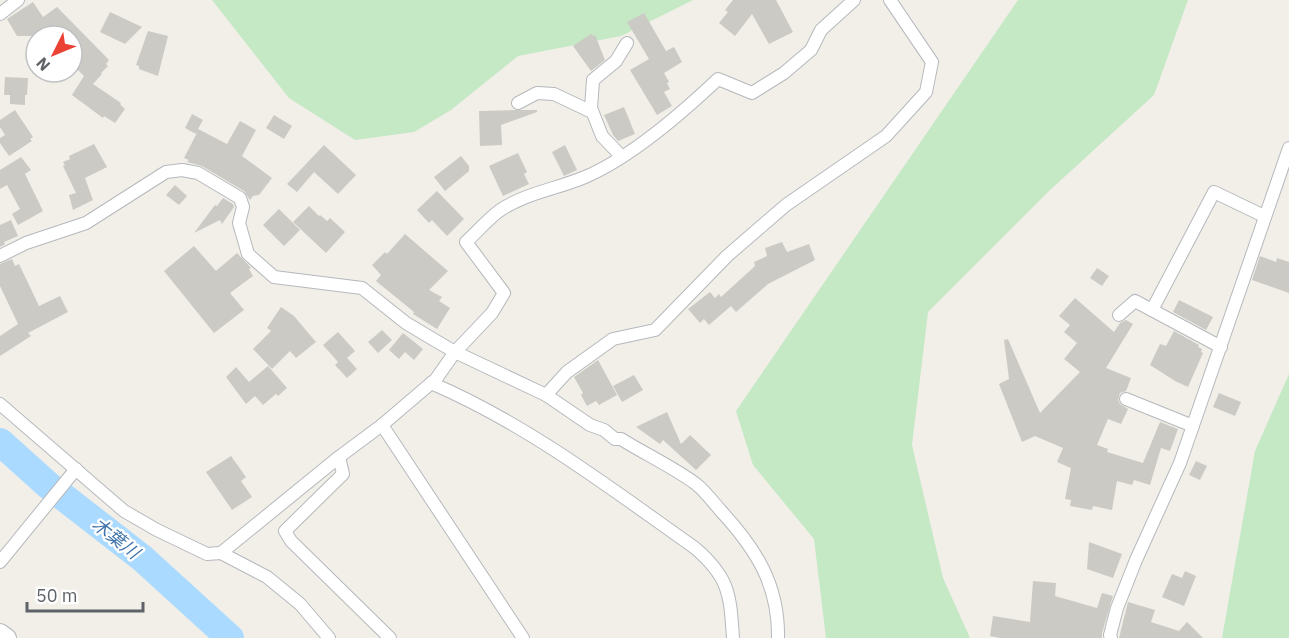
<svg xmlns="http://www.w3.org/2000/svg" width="1289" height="638" font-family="'IBM Plex Sans','Noto Sans JP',sans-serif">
	<rect width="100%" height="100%" fill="#f1efe8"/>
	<g fill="#c5e8c5">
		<path d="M212,0H693L621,36L518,56L451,110L414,132L355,140L289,98Z"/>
		<path d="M1018,0H1188L1154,95L1049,191L928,312L912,445L943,578L970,638H826L814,539L753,465L736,411Z"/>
		<path d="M1289,374V638H1222L1255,451Z"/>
	</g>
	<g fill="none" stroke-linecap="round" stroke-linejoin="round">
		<path stroke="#aadaff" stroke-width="28" d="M0,442L48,485L142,558L230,638"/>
	</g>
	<g fill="#cccac5">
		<path d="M733,0H776L793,32L769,44L752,14L735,36L719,23L728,12L725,10Z"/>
		<path d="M33,2L43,17L57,7L109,60L106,64L108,66L101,73L102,74L93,84L121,103L120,104L125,109L115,123L104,116L103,118L72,95L84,76L72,64V36H17L7,19Z"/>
		<path d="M110,12L142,27L125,44L100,32Z"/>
		<path d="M644,13L666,51L674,47L682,62L664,73L669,82L667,83L670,89L664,92L672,106L657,115L630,70L649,59L627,22Z"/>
		<path d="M148,31L168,36L158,76L139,69V66L136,65Z"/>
		<path d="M591,34L593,36L595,35L605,60L591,71L573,46Z"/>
		<path d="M5,77L28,78L27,95H25V105L10,104V95H4Z"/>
		<path d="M624,107L635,134L618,141L613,135L604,115Z"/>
		<path d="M15,110L33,137L30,139L32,141L9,156L0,143V138L5,135L0,127V120Z"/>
		<path d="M515,110H537V112L501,125L502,145L480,146L479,111Z"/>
		<path d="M192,114L203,120L198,129L227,144L240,121L256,130L242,156L272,178L259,195L253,196L250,200L244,191L202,166L187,162L189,160L184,158L198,131L196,134L185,128Z"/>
		<path d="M274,115L292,126L284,139L266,128Z"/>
		<path d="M94,144L107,167L85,178L93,200L73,210L69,195L76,193L63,166L65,165L63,162L70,159L69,156Z"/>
		<path d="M324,145L356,175L338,194L314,172L297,192L287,184Z"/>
		<path d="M565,145L577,170L564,176L552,152Z"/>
		<path d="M518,153L527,172L524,174L529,184L503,196L489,166Z"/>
		<path d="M461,156L469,166V171L445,191L434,177Z"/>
		<path d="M21,157L31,170L25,174L43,211L18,225L12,214L20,209L7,185L0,189V170Z"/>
		<path d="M175,185L187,196L179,205L166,195Z"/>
		<path d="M437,191L464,219L447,236L432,220L429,223L417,210Z"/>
		<path d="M223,198L233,204L234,207L222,224L220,220L194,233L215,205L217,206Z"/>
		<path d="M309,206L319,216L320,215L327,221L330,218L345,232L326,253L293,222Z"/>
		<path d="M279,209L300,230L284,246L263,225Z"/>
		<path d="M11,220L18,236L4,242L5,244L0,247V225Z"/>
		<path d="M405,234L448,271L429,290L442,297L439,301L450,308L437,329L413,314L414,312L376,281L381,275L372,265L385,252L387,254Z"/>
		<path d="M782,242L787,252L809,244L815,260L768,284L736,312L731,306L709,325L704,319L700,323L688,309L710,292L715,298L719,294L721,297L755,266L754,262L767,256L765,248Z"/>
		<path d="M194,246L216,271L237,253L251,268L249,269L253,276L230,293L244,310L214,333L164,271Z"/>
		<path d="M1260,256L1276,262L1277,258L1289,262V293L1252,280Z"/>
		<path d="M12,259L15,266L19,264L39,306L60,296L68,312L28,333L31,336L0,356V336L18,324L0,286V264Z"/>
		<path d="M1097,268L1109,276L1102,286L1090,278Z"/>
		<path d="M1075,298L1114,332L1120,323L1126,320L1133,324L1106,368L1131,378L1126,391L1120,393L1118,400L1120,404L1128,409L1121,424L1108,419L1097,445L1108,449L1107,452L1143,463L1160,422L1178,429L1170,451L1161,448L1150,485L1134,480L1132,485L1117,481L1112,510L1093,506L1092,510L1070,506L1071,500L1065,499L1071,468L1057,462L1063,448L1035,436L1022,442L999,384L1009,379L1004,340L1008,339L1040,413L1080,372L1064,359L1077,343L1064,332L1070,325L1059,316Z"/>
		<path d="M1179,300L1213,317L1206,330L1173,312Z"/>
		<path d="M281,307L294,316L316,342L296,358L290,351L272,369L253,349L271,331L267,328Z"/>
		<path d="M382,330L392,340L378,353L368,342Z"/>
		<path d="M1174,331L1199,345L1198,347L1202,349L1201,352L1203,353L1188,387L1175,381L1150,365L1160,344L1166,346Z"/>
		<path d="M338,332L355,351L347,358L357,369L347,378L335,365L338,362L323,345Z"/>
		<path d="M403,333L423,349L414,360L405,352L399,359L389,350Z"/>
		<path d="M598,360L617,395L599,405L596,401L587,406L581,395L583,393L574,377Z"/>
		<path d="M268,366L287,388L278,396L276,394L263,405L255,396L246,404L226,377L236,367L249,382Z"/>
		<path d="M634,375L643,390L622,402L613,386Z"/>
		<path d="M1219,393L1241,402L1235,416L1213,407Z"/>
		<path d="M667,412L681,444L690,435L711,455L696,470L663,440L660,444L636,427Z"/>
		<path d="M231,456L246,477L241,481L252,497L232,510L206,472Z"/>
		<path d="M1196,461L1207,466L1200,480L1189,475Z"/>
		<path d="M1089,542L1122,554L1113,578L1087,569Z"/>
		<path d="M1185,571L1196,576L1184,606L1162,597L1172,574L1182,578Z"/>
		<path d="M1033,581L1056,583L1055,596L1097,608L1102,593L1113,596L1102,633V638H1000L990,636L993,616L1030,622Z"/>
		<path d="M1128,602L1155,610L1151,622L1179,631L1187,622L1203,638H1119Z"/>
	</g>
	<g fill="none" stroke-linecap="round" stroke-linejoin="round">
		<g stroke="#b5b8bc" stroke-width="14">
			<g id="minor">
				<path d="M0,14L18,0"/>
				<path d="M518,103L537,93L554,94L592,112"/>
				<path d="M621,156L602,136L591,108L593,80L616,61L627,43"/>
				<path d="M0,256L26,243L86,223L166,172L182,170L198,173L240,198L243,207L239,223L248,254L274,277L362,288L406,323L431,338L455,352L546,395L590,425L604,430L615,439H621C645,454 673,467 696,484C705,491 713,502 721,511C756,549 779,585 778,638"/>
				<path d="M1152,310L1214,192L1264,216"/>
				<path d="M1119,315L1135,301L1221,347"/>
				<path d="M431,383C527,424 610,488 695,548C730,578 730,595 733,638"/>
				<path d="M546,395L567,372L613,339L655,330L727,256L786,205L886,136L926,92L932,62L890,0"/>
				<path d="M1126,399L1193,426"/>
				<path d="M0,404L124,511L157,530L207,554L221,553L339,457L382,425L436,379L455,352L492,313L504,293L466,242C477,232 487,220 499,211C525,193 557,189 585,177C630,158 682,113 718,79L752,93L784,73L811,50L821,30L854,0"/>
				<path d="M382,425L523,638"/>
				<path d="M339,457L343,474L285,531L291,541L390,638"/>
				<path d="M221,553L267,577L300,604L329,638"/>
				<path d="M0,562L76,469"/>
				<path d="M1111,638L1110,635L1117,608L1136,560L1180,463L1289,148"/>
			</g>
		</g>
		<g stroke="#b6babf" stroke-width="20">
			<path id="secondary" d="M0,633L7,638"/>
		</g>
		<use href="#minor" stroke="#fff" stroke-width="12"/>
		<use href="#secondary" stroke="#fff" stroke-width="18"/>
	</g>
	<g text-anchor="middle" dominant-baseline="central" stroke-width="4.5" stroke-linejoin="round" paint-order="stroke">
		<g font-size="18" font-style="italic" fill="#4174aa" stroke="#fff">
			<text transform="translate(116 538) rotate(38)">木葉川</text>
		</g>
	</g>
	<g transform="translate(54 54) rotate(227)"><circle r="28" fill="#ffffff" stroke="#bfc1c3" stroke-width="1.5"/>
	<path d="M0-4.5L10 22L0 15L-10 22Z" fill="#ea4335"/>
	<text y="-9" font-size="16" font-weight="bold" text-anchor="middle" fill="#5f6368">N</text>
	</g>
	<path d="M27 602v9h116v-9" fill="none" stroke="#5f6368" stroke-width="3"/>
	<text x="36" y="602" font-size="18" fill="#5f6368" stroke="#ffffff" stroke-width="4.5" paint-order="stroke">50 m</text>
</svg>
